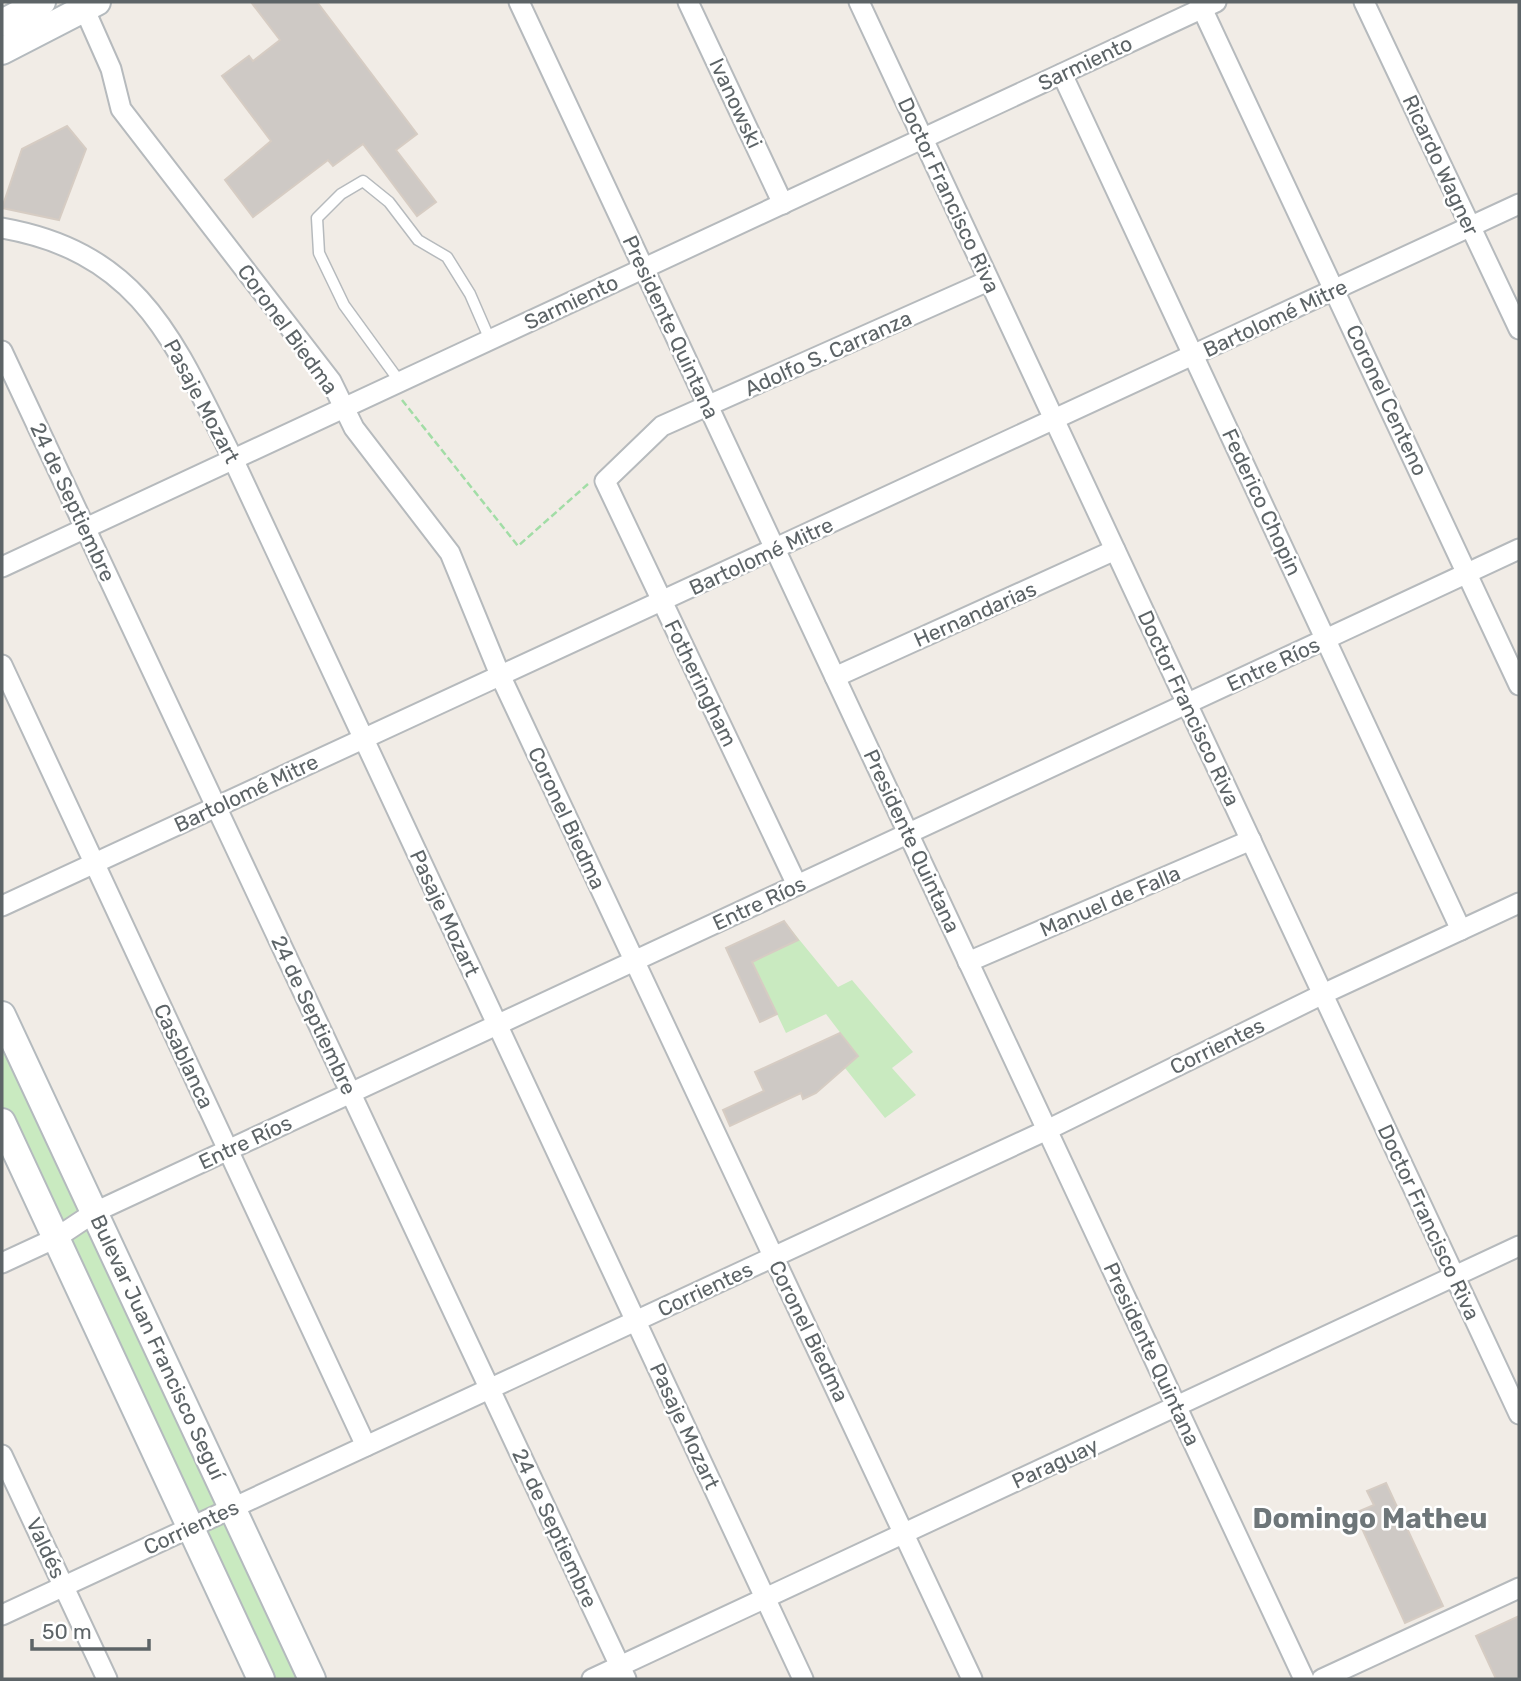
<svg xmlns="http://www.w3.org/2000/svg" width="1521" height="1681" font-family="Rubik,sans-serif">
	<rect width="100%" height="100%" fill="#f1ece6"/>
	<g fill="#c9eac0">
		<path d="M784,921L838,987L852,980L913,1052L892,1068L916,1095L885,1118L845,1068L858,1056L826,1014L786,1033L777,1014L760,1022L726,948Z"/>
		<path d="M2,1015L312,1679H261L2,1122Z"/>
	</g>
	<g fill="#cec9c5" stroke="#d6ccc3" stroke-width="2">
		<path d="M251,2H317L417,134L396,150L436,202L417,216L363,144L333,166L328,160L253,217L225,180L271,141L222,76L249,56L253,61L280,40Z"/>
		<path d="M67,126L86,149L59,220L2,208L22,149Z"/>
		<path d="M784,921L798,940L752,962L777,1014L760,1022L726,948Z"/>
		<path d="M840,1033L858,1056L816,1093L803,1099L801,1093L730,1126L723,1110L764,1091L755,1072Z"/>
		<path d="M1386,1483L1443,1606L1405,1623L1355,1513L1374,1505L1367,1491Z"/>
		<path d="M1519,1616V1679H1496L1476,1636Z"/>
	</g>
	<g fill="none" stroke-linecap="round" stroke-linejoin="round">
		<g stroke="#b6babd" stroke-width="13">
			<path id="lane" d="M400,382L344,305L319,253L317,218L341,194L363,181L389,202L418,240L447,257L470,294L490,340"/>
		</g>
		<g stroke="#b6babd" stroke-width="23">
			<g id="street">
				<path d="M519,2L1304,1679"/>
				<path d="M688,2L783,204"/>
				<path d="M859,2L1519,1414"/>
				<path d="M1199,2L1519,685"/>
				<path d="M1364,2L1519,329"/>
				<path d="M84,8L111,69L121,109L331,381L354,428L450,553L500,675L972,1679"/>
				<path d="M1062,74L1461,930"/>
				<path d="M2,228C143,253 175,344 233,459L803,1679"/>
				<path d="M2,351L626,1679"/>
				<path d="M2,567L1216,2"/>
				<path d="M2,665L366,1446"/>
				<path d="M835,677L1115,550"/>
				<path d="M797,885L605,481L662,426L988,281"/>
				<path d="M2,906L1519,204"/>
				<path d="M968,962L1251,840"/>
				<path d="M2,1263L56,1238L95,1212L1519,549"/>
				<path d="M2,1455L107,1679"/>
				<path d="M2,1615L1047,1130L1323,994L1519,903"/>
				<path d="M592,1679L1519,1246"/>
				<path d="M1322,1679L1519,1588"/>
			</g>
		</g>
		<g stroke="#b4babe" stroke-width="30">
			<g id="secondary">
				<path d="M2,23L42,2"/>
				<path d="M2,51L97,2"/>
				<path d="M2,1015L312,1679"/>
				<path d="M2,1122L261,1679"/>
			</g>
		</g>
		<path stroke="#a2dda6" stroke-width="2.5" stroke-dasharray="7 3.5" stroke-linecap="butt" d="M402,400L518,546L588,484"/>
		<use href="#lane" stroke="#fff" stroke-width="10"/>
		<use href="#street" stroke="#fff" stroke-width="19"/>
		<use href="#secondary" stroke="#fff" stroke-width="26"/>
	</g>
	<g text-anchor="middle" dominant-baseline="central" stroke-width="5" stroke-linejoin="round" paint-order="stroke">
		<g font-size="21" fill="#5d6467" stroke="#fff">
			<text transform="translate(1085 63) rotate(-25)">Sarmiento</text>
			<text transform="translate(736 103) rotate(65)">Ivanowski</text>
			<text transform="translate(1441 165) rotate(65)">Ricardo Wagner</text>
			<text transform="translate(949 195) rotate(65)">Doctor Francisco Riva</text>
			<text transform="translate(571 302) rotate(-25)">Sarmiento</text>
			<text transform="translate(1275 318) rotate(-25)">Bartolomé Mitre</text>
			<text transform="translate(671 327) rotate(65)">Presidente Quintana</text>
			<text transform="translate(288 329) rotate(54)">Coronel Biedma</text>
			<text transform="translate(828 353) rotate(-24)">Adolfo S. Carranza</text>
			<text transform="translate(1387 400) rotate(65)">Coronel Centeno</text>
			<text transform="translate(202 401) rotate(62)">Pasaje Mozart</text>
			<text transform="translate(73 502) rotate(65)">24 de Septiembre</text>
			<text transform="translate(1262 502) rotate(65)">Federico Chopin</text>
			<text transform="translate(761 556) rotate(-25)">Bartolomé Mitre</text>
			<text transform="translate(975 614) rotate(-24)">Hernandarias</text>
			<text transform="translate(1273 664) rotate(-25)">Entre Ríos</text>
			<text transform="translate(701 683) rotate(64)">Fotheringham</text>
			<text transform="translate(1189 708) rotate(65)">Doctor Francisco Riva</text>
			<text transform="translate(246 793) rotate(-25)">Bartolomé Mitre</text>
			<text transform="translate(567 818) rotate(65)">Coronel Biedma</text>
			<text transform="translate(912 841) rotate(65)">Presidente Quintana</text>
			<text transform="translate(1110 901) rotate(-23)">Manuel de Falla</text>
			<text transform="translate(759 903) rotate(-25)">Entre Ríos</text>
			<text transform="translate(445 913) rotate(65)">Pasaje Mozart</text>
			<text transform="translate(314 1015) rotate(65)">24 de Septiembre</text>
			<text transform="translate(1217 1046) rotate(-26)">Corrientes</text>
			<text transform="translate(184 1056) rotate(65)">Casablanca</text>
			<text transform="translate(245 1142) rotate(-25)">Entre Ríos</text>
			<text transform="translate(1429 1222) rotate(65)">Doctor Francisco Riva</text>
			<text transform="translate(705 1289) rotate(-25)">Corrientes</text>
			<text transform="translate(809 1331) rotate(64)">Coronel Biedma</text>
			<text transform="translate(158 1347) rotate(65)">Bulevar Juan Francisco Seguí</text>
			<text transform="translate(1152 1354) rotate(65)">Presidente Quintana</text>
			<text transform="translate(685 1426) rotate(65)">Pasaje Mozart</text>
			<text transform="translate(1055 1463) rotate(-25)">Paraguay</text>
			<text transform="translate(191 1527) rotate(-25)">Corrientes</text>
			<text transform="translate(555 1528) rotate(65)">24 de Septiembre</text>
			<text transform="translate(46 1548) rotate(65)">Valdés</text>
		</g>
		<g font-size="28" font-weight="bold" fill="#6e7679" stroke="#fff">
			<text x="1370" y="1518">Domingo Matheu</text>
		</g>
	</g>
	<rect width="1521" height="1681" fill="none" stroke="#5d6467" stroke-width="7"/>
	<path d="M32 1639v10h117v-10" fill="none" stroke="#5d6467" stroke-width="3.5"/>
	<text x="42" y="1639" font-size="21" fill="#5d6467" stroke="#ffffff" stroke-width="5" paint-order="stroke">50 m</text>
</svg>
